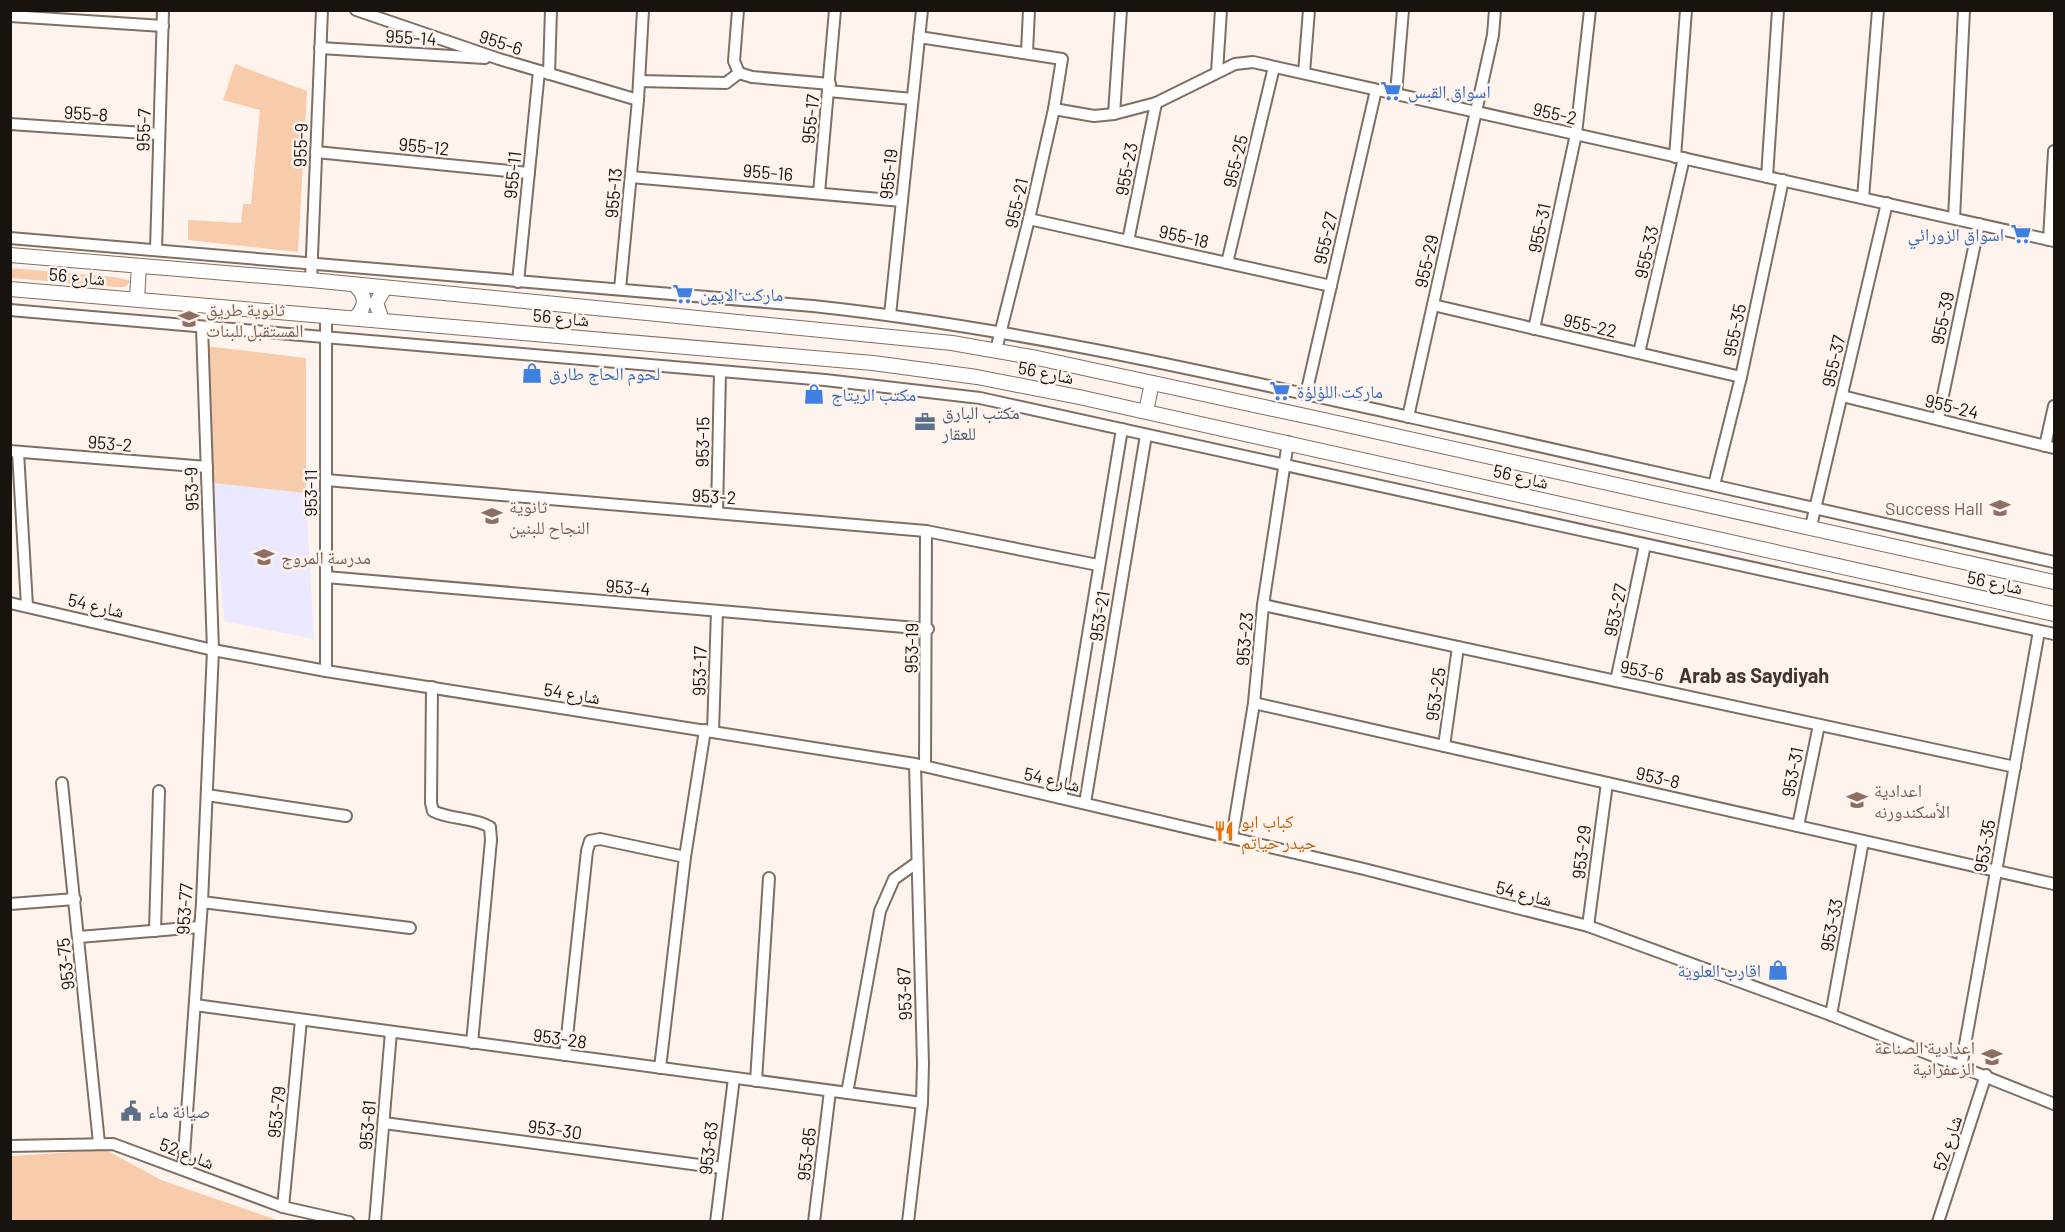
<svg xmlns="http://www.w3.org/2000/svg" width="2065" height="1232" font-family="Barlow,'Noto Naskh Arabic',sans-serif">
	<rect width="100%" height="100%" fill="#fef4ed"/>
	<path fill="#ebe9ff" d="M213,483L306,493L314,639L224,621Z"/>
	<g fill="#f8cbaa">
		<path d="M235,64L307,91L298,252L188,240V220L241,223L243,204H251L260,110L223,100Z"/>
		<path d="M10,268L116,277L131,281L125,287H116L11,278Z"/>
		<path d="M206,346L306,358V493L213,483Z"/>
		<path d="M106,1150L161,1180L280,1221H11V1156Z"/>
	</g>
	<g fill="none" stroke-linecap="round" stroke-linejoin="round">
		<g stroke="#7d6f64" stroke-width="14">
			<g id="minor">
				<path d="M356,10L499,59L638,100"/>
				<path d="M738,10L734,61L739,73"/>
				<path d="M10,16L163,26"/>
				<path d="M919,37L1062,59L1054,109L1029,219L996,350"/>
				<path d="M320,48L485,58"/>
				<path d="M1027,52L1029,10"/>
				<path d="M1217,72L1221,10"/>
				<path d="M739,73L752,77L830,84"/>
				<path d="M1304,73L1309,10"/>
				<path d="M549,74L551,10"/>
				<path d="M639,81L726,83L739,73"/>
				<path d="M829,91L912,99"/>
				<path d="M1396,94L1403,10"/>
				<path d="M1054,109L1094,116L1114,114L1156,103L1235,64L1253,62L2054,241"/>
				<path d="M1114,114L1121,10"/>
				<path d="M10,124L159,134"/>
				<path d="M316,152L529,173"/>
				<path d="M1675,157L1686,10"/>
				<path d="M631,177L902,201"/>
				<path d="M1767,177L1778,10"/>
				<path d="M819,193L835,10"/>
				<path d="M1863,198L1878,10"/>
				<path d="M1954,218L1964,10"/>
				<path d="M1029,219L1331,286"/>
				<path d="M10,238L813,306C1016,328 1215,374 1414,418C1627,466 1841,514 2054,562"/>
				<path d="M2049,240L2054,151"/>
				<path d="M1128,241L1156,103"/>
				<path d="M156,250L163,10"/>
				<path d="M1227,263L1274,67"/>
				<path d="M311,280L322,10"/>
				<path d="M518,282L539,71"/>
				<path d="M620,289L638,100L643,10"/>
				<path d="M1433,305L1741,377"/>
				<path d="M10,310L825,380L980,398L2054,634"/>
				<path d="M890,315L922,10"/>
				<path d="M1534,329L1576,134L1590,10"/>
				<path d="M1639,353L1684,158"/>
				<path d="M1306,394L1376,90"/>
				<path d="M1842,396L2054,448"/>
				<path d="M1408,417L1493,35L1495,10"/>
				<path d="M1938,419L1979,224"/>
				<path d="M2045,446L2054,406"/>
				<path d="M10,451L207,467"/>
				<path d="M18,452L27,606"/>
				<path d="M326,480L926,531L1098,565"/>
				<path d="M1714,485L1741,377L1783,180"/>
				<path d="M717,513L720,372"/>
				<path d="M1811,526L1887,203"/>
				<path d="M326,577L928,629"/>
				<path d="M10,603L213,650L326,671L915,764L1364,869L1588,926L1831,1015L2054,1104"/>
				<path d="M1263,605L2015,767"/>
				<path d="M326,671V315"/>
				<path d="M1616,681L1645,545"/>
				<path d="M432,687L431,803L433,811C451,820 473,817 490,827L491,840L472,1043"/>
				<path d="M1254,703L2054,884"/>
				<path d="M713,731L717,611"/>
				<path d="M1444,746L1458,647"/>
				<path d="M925,766L926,531"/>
				<path d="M62,783L99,1143"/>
				<path d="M207,795L346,816"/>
				<path d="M1061,798L1122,429"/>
				<path d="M1085,803L1146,435"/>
				<path d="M1798,826L1819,725"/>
				<path d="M1232,838L1254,703L1263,605L1288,442"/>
				<path d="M202,902L410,928"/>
				<path d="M10,904L75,899"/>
				<path d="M1588,926L1607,783"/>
				<path d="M155,931L159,791"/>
				<path d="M79,937L200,927"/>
				<path d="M195,1005L922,1103"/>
				<path d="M1831,1015L1863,841"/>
				<path d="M565,1055L587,851L590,841L600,839L685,857"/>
				<path d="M1961,1067L2039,631"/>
				<path d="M660,1068L685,857L705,730"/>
				<path d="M756,1081L769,878"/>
				<path d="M847,1093L880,911L894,879L915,864"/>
				<path d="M384,1123L722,1168"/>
				<path d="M10,1146L113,1144L283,1207L349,1222"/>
				<path d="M183,1169L202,902L213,650L202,327"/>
				<path d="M283,1207L301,1020"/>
				<path d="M375,1222L391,1032"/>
				<path d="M716,1222L734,1078"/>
				<path d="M814,1222L830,1091"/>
				<path d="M908,1222L922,1103L923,1064L915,764"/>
				<path d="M1938,1222L1986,1075"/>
			</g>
		</g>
		<g stroke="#7d6f64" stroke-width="16">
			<g id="tertiary">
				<path d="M10,255L311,280L952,343L1037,358L1315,418L2054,582"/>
				<path d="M10,289L873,363L977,377L1079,397L2054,614"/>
				<path d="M137,299L139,266"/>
				<path d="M355,318C366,307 367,297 356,286"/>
				<path d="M382,320L376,303L385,288"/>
				<path d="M1146,411L1152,383"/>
			</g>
		</g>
		<use href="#minor" stroke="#fff" stroke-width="10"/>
		<use href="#tertiary" stroke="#fff" stroke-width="14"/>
	</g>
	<defs>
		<g id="supermarket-bare" transform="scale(1.62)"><path d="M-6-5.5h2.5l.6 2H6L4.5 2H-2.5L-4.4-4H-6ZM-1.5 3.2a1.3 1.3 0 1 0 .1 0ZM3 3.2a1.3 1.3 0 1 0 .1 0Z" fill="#3f7fe0" stroke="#fef4ed" stroke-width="2.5" paint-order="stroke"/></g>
		<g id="school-bare" transform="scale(1.62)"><path d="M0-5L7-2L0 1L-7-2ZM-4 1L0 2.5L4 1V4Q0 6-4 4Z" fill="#8d6e63" stroke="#fef4ed" stroke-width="2.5" paint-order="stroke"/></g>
		<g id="shop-bare" transform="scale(1.62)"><path d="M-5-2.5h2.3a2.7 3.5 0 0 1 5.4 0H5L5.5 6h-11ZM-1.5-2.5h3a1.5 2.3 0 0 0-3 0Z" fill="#3f7fe0" stroke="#fef4ed" stroke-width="2.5" paint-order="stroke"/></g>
		<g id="office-bare" transform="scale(1.62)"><path d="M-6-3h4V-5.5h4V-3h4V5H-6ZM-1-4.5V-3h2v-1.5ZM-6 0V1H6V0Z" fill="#5c6f8a" stroke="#fef4ed" stroke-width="2.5" paint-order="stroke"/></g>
		<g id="restaurant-bare" transform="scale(1.62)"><path d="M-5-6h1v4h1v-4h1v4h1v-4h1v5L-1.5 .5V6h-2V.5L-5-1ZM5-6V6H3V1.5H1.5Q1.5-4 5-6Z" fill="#e8710a" stroke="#fef4ed" stroke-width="2.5" paint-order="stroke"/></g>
		<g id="civic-bare" transform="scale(1.62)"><path d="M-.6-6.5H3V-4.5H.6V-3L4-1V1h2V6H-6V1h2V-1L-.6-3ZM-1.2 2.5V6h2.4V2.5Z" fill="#5c6f8a" stroke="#fef4ed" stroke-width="2.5" paint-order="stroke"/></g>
	</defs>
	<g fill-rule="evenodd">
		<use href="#supermarket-bare" x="1391" y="91"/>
		<use href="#supermarket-bare" x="2021" y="234"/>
		<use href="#supermarket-bare" x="683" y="294"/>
		<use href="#school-bare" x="189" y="319"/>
		<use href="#shop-bare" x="532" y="373"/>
		<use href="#supermarket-bare" x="1280" y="391"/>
		<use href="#shop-bare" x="814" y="394"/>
		<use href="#office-bare" x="925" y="422"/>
		<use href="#school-bare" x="2000" y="508"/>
		<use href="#school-bare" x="492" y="516"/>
		<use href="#school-bare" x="264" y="557"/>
		<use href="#school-bare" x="1857" y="800"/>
		<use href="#restaurant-bare" x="1224" y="831"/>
		<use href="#shop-bare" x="1778" y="970"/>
		<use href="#school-bare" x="1992" y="1057"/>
		<use href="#civic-bare" x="131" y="1111"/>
	</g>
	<g text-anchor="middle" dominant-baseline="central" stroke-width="5" stroke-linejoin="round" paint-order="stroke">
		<g font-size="18" fill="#18130f" stroke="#fef4ed">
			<text transform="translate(411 37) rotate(4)">955-14</text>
			<text transform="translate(501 42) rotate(18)">955-6</text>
			<text transform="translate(86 113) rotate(4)">955-8</text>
			<text transform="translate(1555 113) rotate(13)">955-2</text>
			<text transform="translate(810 119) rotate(-84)">955-17</text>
			<text transform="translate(143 130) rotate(-88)">955-7</text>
			<text transform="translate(300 145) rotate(-88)">955-9</text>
			<text transform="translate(424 146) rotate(6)">955-12</text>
			<text transform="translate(1235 161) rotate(-76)">955-25</text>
			<text transform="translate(1126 169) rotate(-79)">955-23</text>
			<text transform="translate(768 172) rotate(5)">955-16</text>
			<text transform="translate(888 174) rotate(-84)">955-19</text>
			<text transform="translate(512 175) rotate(-84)">955-11</text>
			<text transform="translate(613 193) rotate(-85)">955-13</text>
			<text transform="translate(1016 203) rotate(-77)">955-21</text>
			<text transform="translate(1539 228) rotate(-78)">955-31</text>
			<text transform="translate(1184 236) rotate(13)">955-18</text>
			<text transform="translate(1325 238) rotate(-77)">955-27</text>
			<text transform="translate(1646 252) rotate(-77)">955-33</text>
			<text transform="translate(1426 261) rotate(-77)">955-29</text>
			<text transform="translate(77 276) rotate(5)">شارع 56</text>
			<text transform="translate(561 317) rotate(5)">شارع 56</text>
			<text transform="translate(1942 318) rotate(-78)">955-39</text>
			<text transform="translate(1590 325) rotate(13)">955-22</text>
			<text transform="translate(1734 330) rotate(-78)">955-35</text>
			<text transform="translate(1833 361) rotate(-77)">955-37</text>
			<text transform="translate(1046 372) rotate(11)">شارع 56</text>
			<text transform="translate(1952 406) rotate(14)">955-24</text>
			<text transform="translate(702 442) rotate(-89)">953-15</text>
			<text transform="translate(110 443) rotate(5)">953-2</text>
			<text transform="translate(1521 476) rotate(13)">شارع 56</text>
			<text transform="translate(191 489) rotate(-92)">953-9</text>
			<text transform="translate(310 493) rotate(-90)">953-11</text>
			<text transform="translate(714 496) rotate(4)">953-2</text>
			<text transform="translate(1995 582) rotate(12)">شارع 56</text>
			<text transform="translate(628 587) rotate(5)">953-4</text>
			<text transform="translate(96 605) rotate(13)">شارع 54</text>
			<text transform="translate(1615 610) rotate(-78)">953-27</text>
			<text transform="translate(1099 616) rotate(-81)">953-21</text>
			<text transform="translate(1244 639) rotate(-85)">953-23</text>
			<text transform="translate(911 648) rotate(-89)">953-19</text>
			<text transform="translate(1642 670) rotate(12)">953-6</text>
			<text transform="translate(699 671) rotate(-88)">953-17</text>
			<text transform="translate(572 693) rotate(9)">شارع 54</text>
			<text transform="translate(1435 694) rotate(-82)">953-25</text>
			<text transform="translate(1792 772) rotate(-79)">953-31</text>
			<text transform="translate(1658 777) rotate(13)">953-8</text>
			<text transform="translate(1052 779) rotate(13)">شارع 54</text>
			<text transform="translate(1984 846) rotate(-80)">953-35</text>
			<text transform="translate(1581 852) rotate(-83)">953-29</text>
			<text transform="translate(1524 893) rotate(14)">شارع 54</text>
			<text transform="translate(184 909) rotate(-86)">953-77</text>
			<text transform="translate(1831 925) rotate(-79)">953-33</text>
			<text transform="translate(65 964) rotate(-96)">953-75</text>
			<text transform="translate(904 994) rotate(-92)">953-87</text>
			<text transform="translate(560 1038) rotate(8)">953-28</text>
			<text transform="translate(276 1112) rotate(-84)">953-79</text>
			<text transform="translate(367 1125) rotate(-85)">953-81</text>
			<text transform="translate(555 1129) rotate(8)">953-30</text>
			<text transform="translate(1947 1143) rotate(-72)">شارع 52</text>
			<text transform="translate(708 1148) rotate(-83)">953-83</text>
			<text transform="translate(187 1153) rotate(21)">شارع 52</text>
			<text transform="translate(806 1154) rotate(-83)">953-85</text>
		</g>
		<g font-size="18" fill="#366cbe" stroke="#fef4ed" text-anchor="start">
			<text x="1408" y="91">اسواق القبس</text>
			<text x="2004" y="234" text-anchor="end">اسواق الزورائي</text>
			<text x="700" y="294">ماركت الايمن</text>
			<text x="549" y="373">لحوم الحاج طارق</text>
			<text x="1297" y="391">ماركت اللؤلؤة</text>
			<text x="831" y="394">مكتب الريتاج</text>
			<text x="1761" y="970" text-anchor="end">اقارب العلوية</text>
		</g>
		<g font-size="18" fill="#785e54" stroke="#fef4ed" text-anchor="start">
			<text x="206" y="309">ثانوية طريق<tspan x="206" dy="21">المستقبل للبنات</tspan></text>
			<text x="509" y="506">ثانوية<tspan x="509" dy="21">النجاح للبنين</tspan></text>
			<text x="1983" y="508" text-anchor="end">Success Hall</text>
			<text x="281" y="557">مدرسة المروج</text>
			<text x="1874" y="790">اعدادية<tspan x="1874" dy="21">الأسكندورنه</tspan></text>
			<text x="1975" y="1047" text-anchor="end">اعدادية الصناعة<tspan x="1975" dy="21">الزعفرانية</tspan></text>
		</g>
		<g font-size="18" fill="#4e5e75" stroke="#fef4ed" text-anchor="start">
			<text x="942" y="412">مكتب البارق<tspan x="942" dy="21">للعقار</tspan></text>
			<text x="148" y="1111">صيانة ماء</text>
		</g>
		<g font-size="18" fill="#c56008" stroke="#fef4ed" text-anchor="start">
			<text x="1241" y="821">كباب ابو<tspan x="1241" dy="21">حيدر حياتم</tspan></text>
		</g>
		<g font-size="20" font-weight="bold" fill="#43362d" stroke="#fef4ed">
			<text x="1754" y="675">Arab as Saydiyah</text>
		</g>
	</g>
	<rect width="2065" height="1232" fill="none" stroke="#18130f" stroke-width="24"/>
</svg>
